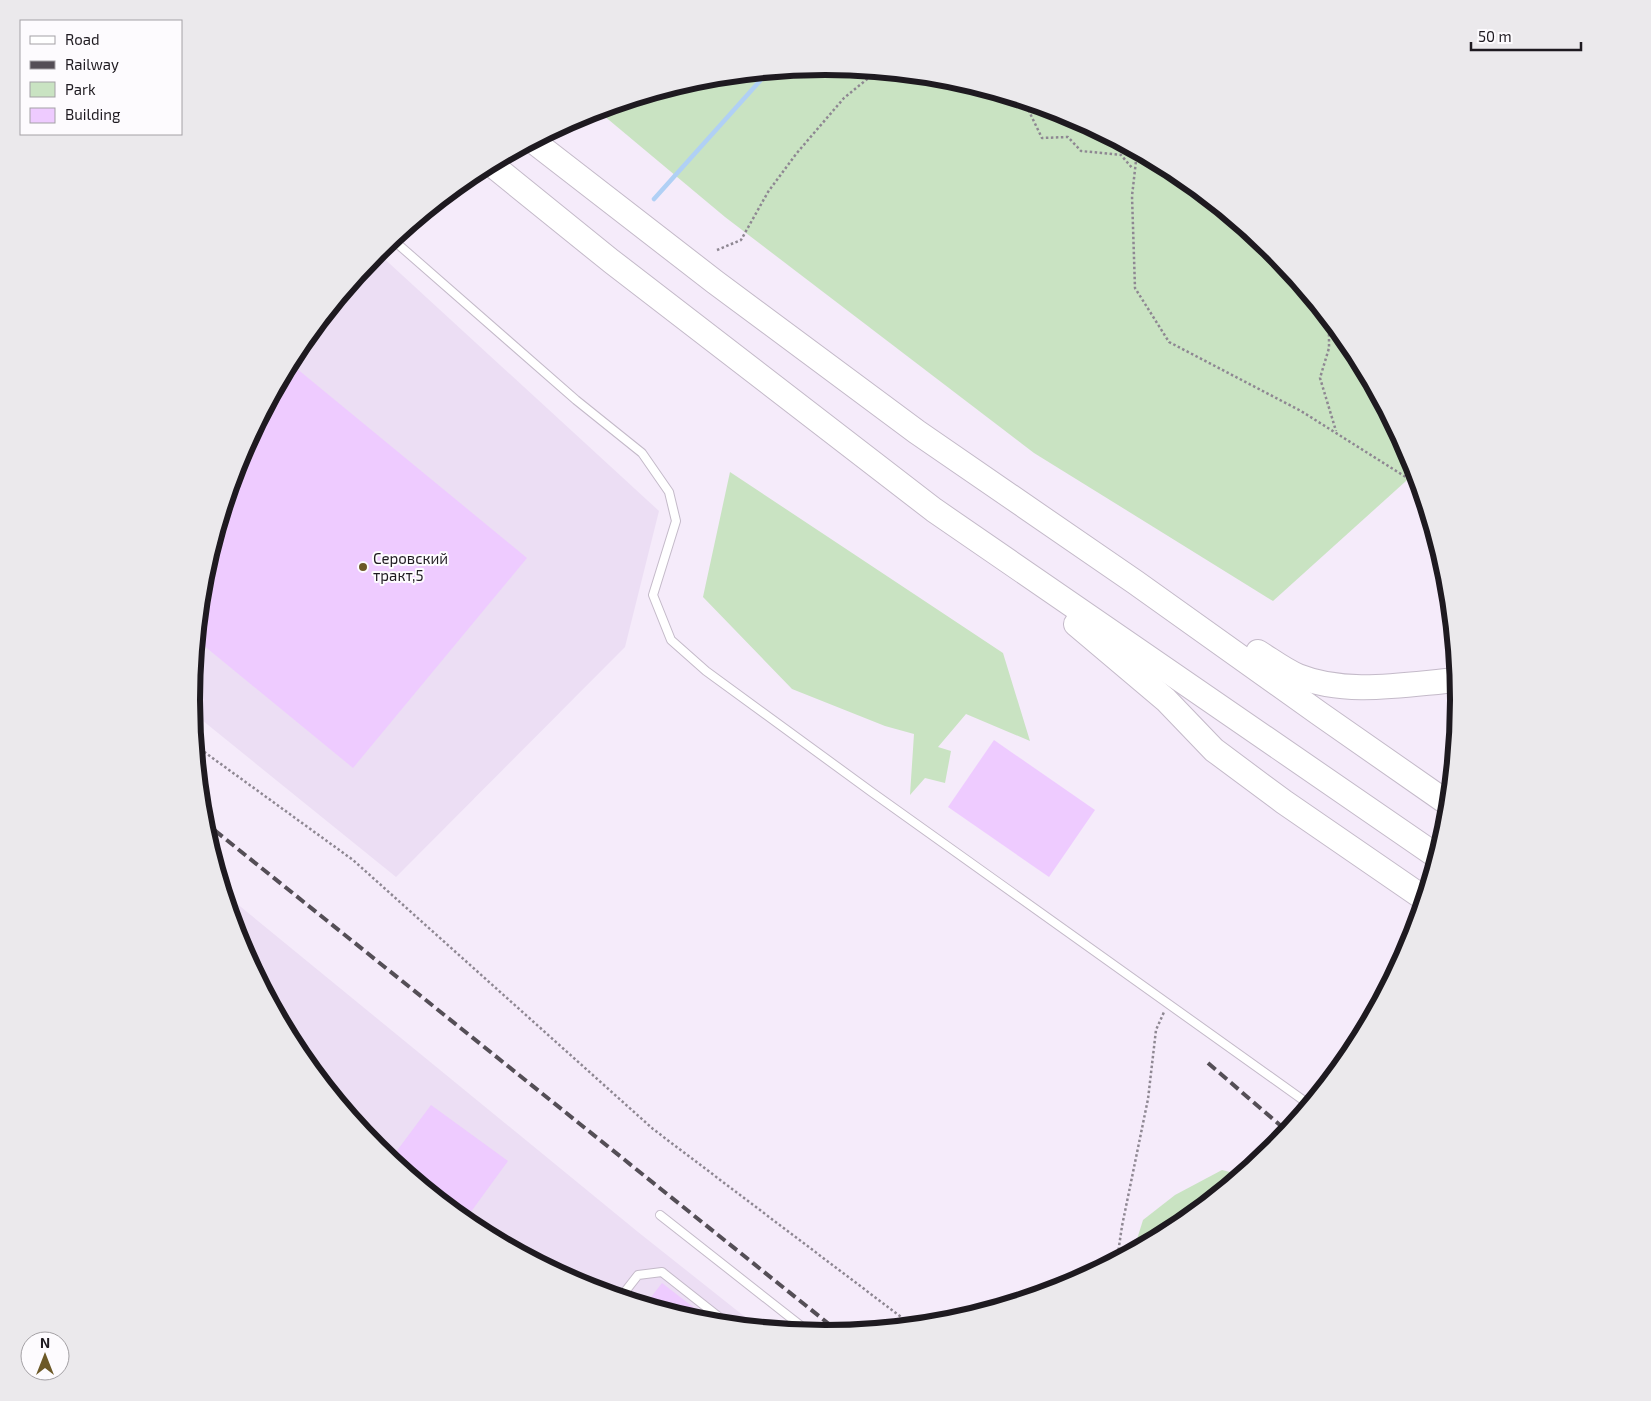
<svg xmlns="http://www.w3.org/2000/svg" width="1651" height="1401" font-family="'Exo 2',sans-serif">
	<rect width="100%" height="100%" fill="#f5ebfa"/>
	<g fill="#ecdef4">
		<path d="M377,252L659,511L625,647L396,877L192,712L191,700L203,576L240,458L298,348Z"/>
		<path d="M225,894L638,1232L759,1328L701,1323L583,1286L473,1228L377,1149L298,1053L239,943Z"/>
	</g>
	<g fill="#c9e3c2">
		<path d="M826,66L950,78L1068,115L1178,173L1274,252L1353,348L1412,458L1416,472L1273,601L1034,453L725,217L597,110L702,78Z"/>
		<path d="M730,472L1003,653L1030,741L966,714L938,747L951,751L945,783L925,778L910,795L914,734L885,726L792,689L703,597Z"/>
		<path d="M1222,1170L1242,1175L1178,1228L1133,1252L1143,1220L1175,1195Z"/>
	</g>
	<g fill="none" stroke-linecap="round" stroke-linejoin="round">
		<path stroke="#b0d0f5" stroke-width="4.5" d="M654,199L768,72"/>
	</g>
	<g fill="#eecbff">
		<path d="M290,363L527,558L353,768L197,640L204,576L240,458Z"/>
		<path d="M994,740L1095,810L1049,877L948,807Z"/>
		<path d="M431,1105L508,1161L465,1220L390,1160Z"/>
		<path d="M662,1283L715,1324L701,1322L645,1305Z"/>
	</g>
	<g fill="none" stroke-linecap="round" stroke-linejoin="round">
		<g stroke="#c4bac9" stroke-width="10">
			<g id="lane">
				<path d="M392,239L576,400L642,453L669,492L676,521L653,595L671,640L706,671L873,793L1310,1105"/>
				<path d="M660,1215L810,1333"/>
				<path d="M620,1298L638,1275L662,1272L729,1325"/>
			</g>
		</g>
		<g stroke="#c4bac9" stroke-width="26">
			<g id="primary">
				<path d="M533,141L715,282L917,432L1135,582L1320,714L1449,804"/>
				<path d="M491,164L611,261L934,510L1438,857"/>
				<path d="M1076,624L1166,700L1214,750L1284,802L1425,899"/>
				<path d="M1258,652C1271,660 1284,670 1298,676C1347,696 1406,684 1458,680"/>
			</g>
		</g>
		<g stroke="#8e8792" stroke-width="2.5" stroke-dasharray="2.5 2.5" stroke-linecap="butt">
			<path d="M1024,101L1042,138L1068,137L1081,151L1121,155L1133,169"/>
			<path d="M1137,152L1132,196L1135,288L1169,342L1301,411L1420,486"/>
			<path d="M717,250L741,240L768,192L796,154L844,98L877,71"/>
			<path d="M1329,319V348L1320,378L1336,431"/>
			<path d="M196,746L353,860L653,1129L913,1326"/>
			<path d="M1117,1260L1122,1226L1148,1099L1156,1030L1164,1012"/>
		</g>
		<use href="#lane" stroke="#fff" stroke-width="8"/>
		<use href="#primary" stroke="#fff" stroke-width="24"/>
		<g stroke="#544e56" stroke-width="4" stroke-dasharray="10 5" stroke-linecap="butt">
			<path d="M203,821L840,1333"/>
			<path d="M1208,1063L1288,1132"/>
		</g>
	</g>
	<circle fill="#6c5927" stroke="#fdfbfe" stroke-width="2" cx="363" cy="567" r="5"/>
	<g text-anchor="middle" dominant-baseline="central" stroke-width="4" stroke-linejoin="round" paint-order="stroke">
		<g font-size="15" fill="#1e1a20" stroke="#fdfbfe" text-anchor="start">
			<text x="373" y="558">Серовский<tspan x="373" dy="17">тракт,5</tspan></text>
		</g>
	</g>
	<path d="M0 0H1651V1401H0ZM200 700a625 625 0 1 1 1250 0a625 625 0 1 1-1250 0Z" fill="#ebe9ec" fill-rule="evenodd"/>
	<path fill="none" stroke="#1e1a20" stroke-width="6" d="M200 700a625 625 0 1 1 1250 0a625 625 0 1 1-1250 0Z"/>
	<rect x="20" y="20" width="162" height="115" fill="#fdfbfe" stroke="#a4a1a5"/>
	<rect x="30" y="36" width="25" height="8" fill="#ffffff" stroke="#a4a1a5"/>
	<text x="65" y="45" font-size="15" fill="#1e1a20">Road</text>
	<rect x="30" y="61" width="25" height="8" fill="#544e56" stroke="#a4a1a5"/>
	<text x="65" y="70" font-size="15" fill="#1e1a20">Railway</text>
	<rect x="30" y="82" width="25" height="15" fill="#c9e3c2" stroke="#a4a1a5"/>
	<text x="65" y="95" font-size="15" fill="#1e1a20">Park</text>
	<rect x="30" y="108" width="25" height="15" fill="#eecbff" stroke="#a4a1a5"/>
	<text x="65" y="120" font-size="15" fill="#1e1a20">Building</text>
	<g transform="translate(45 1356)"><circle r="24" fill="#fdfbfe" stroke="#a4a1a5"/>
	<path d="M0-4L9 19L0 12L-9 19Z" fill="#6c5927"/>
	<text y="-8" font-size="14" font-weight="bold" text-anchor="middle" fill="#1e1a20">N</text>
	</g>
	<path d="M1471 42v8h110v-8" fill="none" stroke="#1e1a20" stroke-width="2.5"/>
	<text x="1478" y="42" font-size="15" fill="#1e1a20" stroke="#fdfbfe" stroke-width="4" paint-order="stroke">50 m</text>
</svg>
